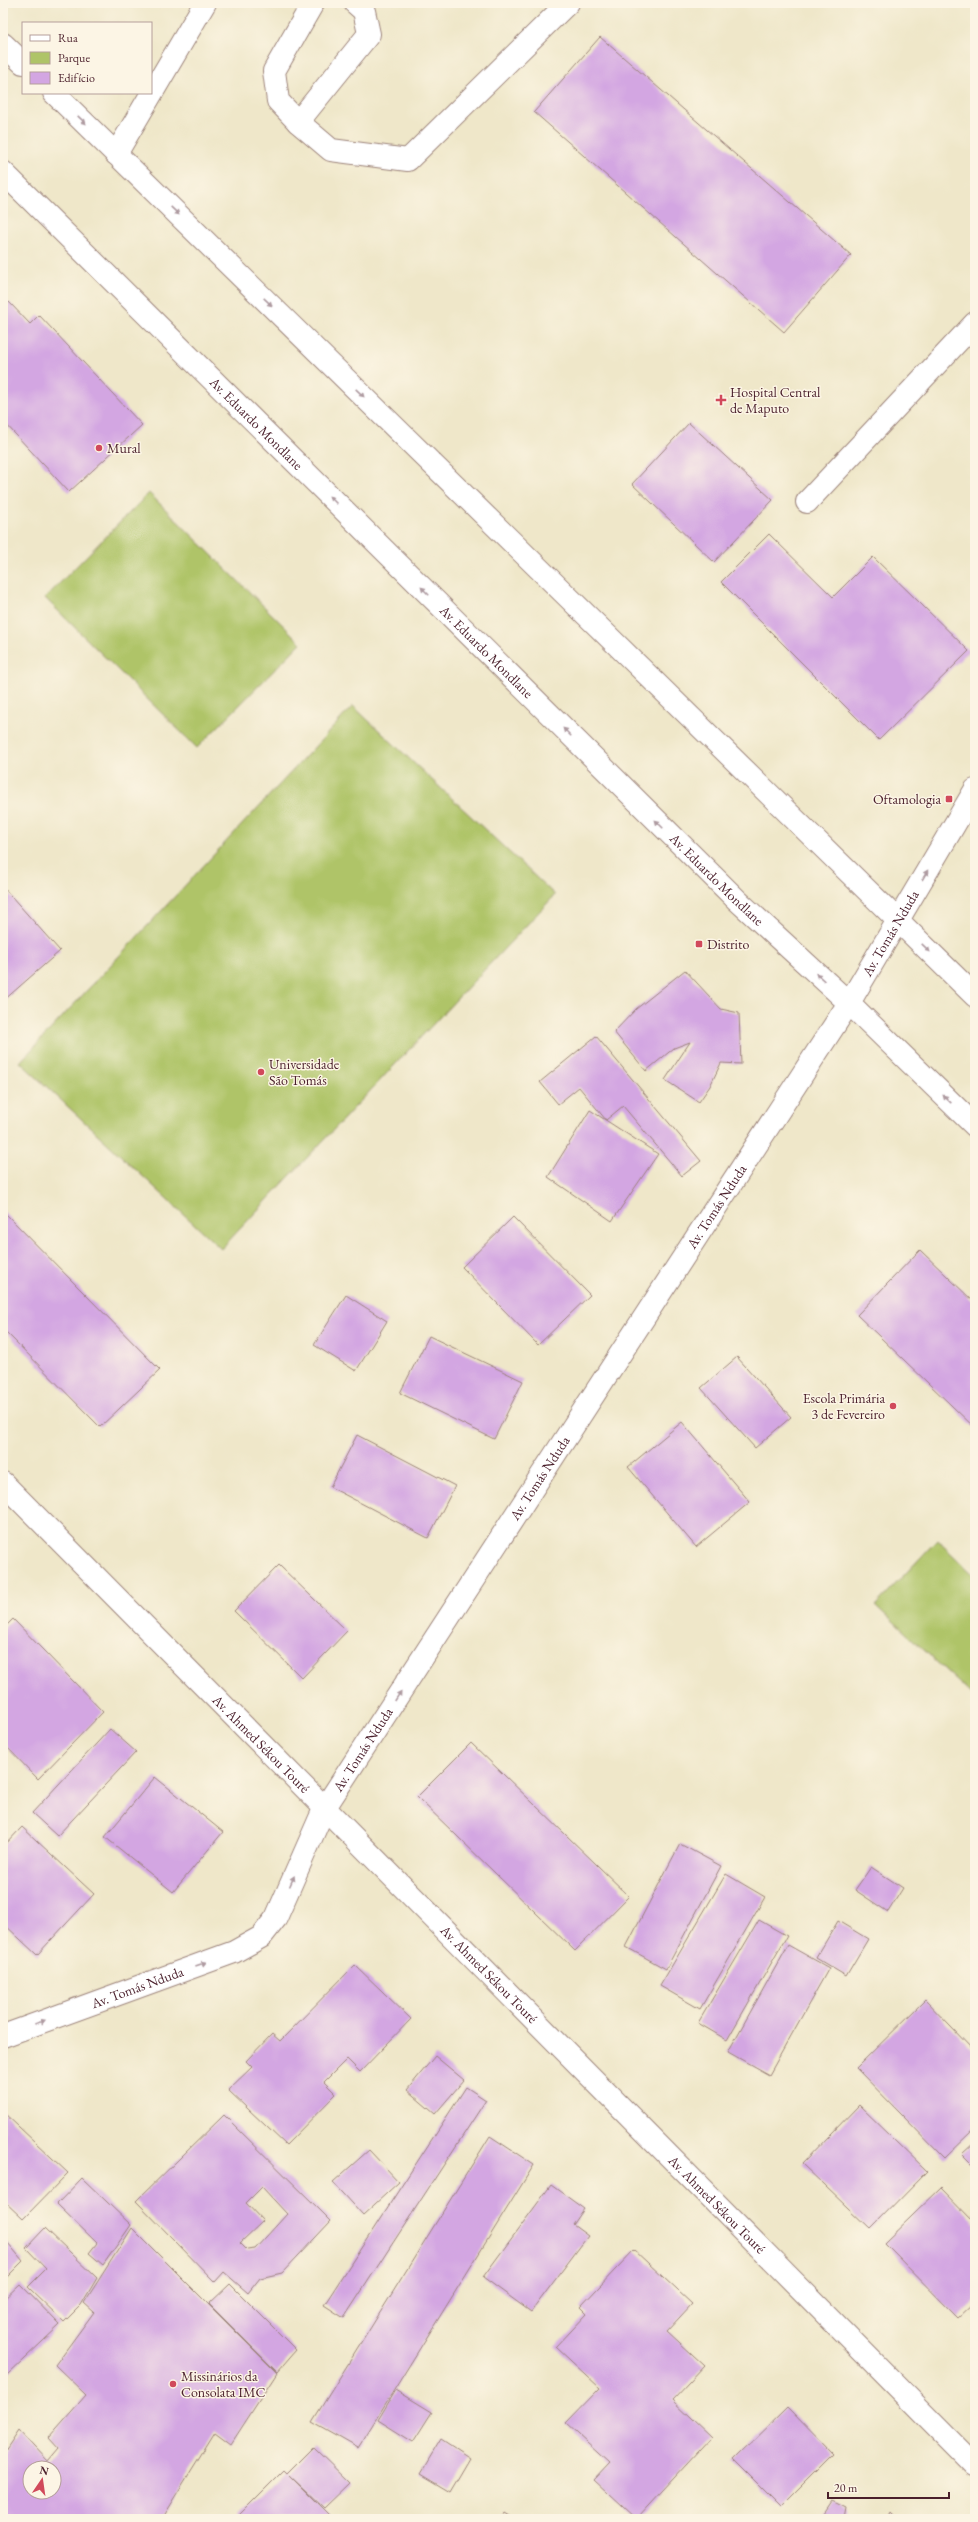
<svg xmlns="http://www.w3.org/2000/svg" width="978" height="2522" font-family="'EB Garamond',serif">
	<rect width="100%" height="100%" fill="#fcf5e5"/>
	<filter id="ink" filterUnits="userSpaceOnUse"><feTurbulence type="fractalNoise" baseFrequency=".025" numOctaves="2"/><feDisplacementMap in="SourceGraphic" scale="8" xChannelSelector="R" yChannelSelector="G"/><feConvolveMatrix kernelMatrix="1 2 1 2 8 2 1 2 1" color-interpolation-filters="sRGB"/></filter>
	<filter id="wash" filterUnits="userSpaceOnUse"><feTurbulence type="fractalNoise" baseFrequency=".012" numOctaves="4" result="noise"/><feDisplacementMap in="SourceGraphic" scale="16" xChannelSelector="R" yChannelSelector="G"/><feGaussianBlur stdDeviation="0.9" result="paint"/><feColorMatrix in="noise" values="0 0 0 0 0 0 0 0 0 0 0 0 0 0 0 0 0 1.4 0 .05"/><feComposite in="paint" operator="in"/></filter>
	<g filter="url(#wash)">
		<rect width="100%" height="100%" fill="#efe7c9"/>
		<g fill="#afc468" stroke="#7c724a">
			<path d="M149,493L301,643L197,748L45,598Z"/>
			<path d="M353,706L555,895L221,1249L20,1062Z"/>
			<path d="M937,1540L975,1576V1698L876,1605Z"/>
		</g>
		<g id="blocks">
			<g fill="#d3a6e2" fill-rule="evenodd">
				<path d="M600,37L851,255L784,332L534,112Z"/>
				<path d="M9,302L30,324L39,315L142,425L69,492L3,421V307Z"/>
				<path d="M689,423L773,500L714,562L632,484Z"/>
				<path d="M769,534L833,597L873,557L969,651L879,740L721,582Z"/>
				<path d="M3,887L60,951L3,1001Z"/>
				<path d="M685,970L721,1009L739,1013L741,1064L721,1063L710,1086L699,1102L665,1080L690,1042L674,1048L646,1071L614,1032L636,1009Z"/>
				<path d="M596,1036L701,1161L682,1176L623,1106L606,1120L579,1087L558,1104L540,1082Z"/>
				<path d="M590,1110L658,1154L612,1221L548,1177Z"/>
				<path d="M3,1211L160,1370L100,1427L3,1329Z"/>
				<path d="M513,1217L590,1295L538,1345L462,1267Z"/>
				<path d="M920,1250L975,1303V1428L857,1315Z"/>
				<path d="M346,1295L387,1321L356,1371L314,1345Z"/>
				<path d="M429,1336L523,1381L494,1439L400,1393Z"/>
				<path d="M737,1357L791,1417L755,1448L701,1388Z"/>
				<path d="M682,1422L750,1502L696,1547L628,1467Z"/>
				<path d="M357,1435L455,1486L428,1538L330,1487Z"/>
				<path d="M279,1565L347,1631L302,1678L234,1611Z"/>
				<path d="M13,1619L103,1712L38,1779L3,1743V1629Z"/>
				<path d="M110,1729L136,1752L57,1836L32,1813Z"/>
				<path d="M471,1743L629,1896L575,1951L417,1797Z"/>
				<path d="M155,1777L223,1832L173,1892L105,1837Z"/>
				<path d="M22,1827L94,1894L37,1955L3,1923V1847Z"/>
				<path d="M680,1844L721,1866L666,1969L626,1947Z"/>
				<path d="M871,1867L903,1888L888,1912L855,1890Z"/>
				<path d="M726,1874L765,1897L700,2009L660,1986Z"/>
				<path d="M759,1920L787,1936L727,2040L698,2023Z"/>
				<path d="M838,1921L868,1939L846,1976L816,1958Z"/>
				<path d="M788,1945L829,1968L769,2075L728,2052Z"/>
				<path d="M355,1965L411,2019L360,2072L347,2059L324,2082L336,2094L286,2145L228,2090L252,2067L246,2061L272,2034L280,2041Z"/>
				<path d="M925,2000L975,2052V2128L944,2158L856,2068Z"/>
				<path d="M435,2056L464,2080L435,2114L407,2090Z"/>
				<path d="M466,2087L486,2100L344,2318L324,2305Z"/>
				<path d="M859,2105L927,2171L870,2229L802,2164Z"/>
				<path d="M3,2112L68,2173L23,2219L3,2200Z"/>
				<path d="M224,2115L331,2221L282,2273L260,2278L248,2293L224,2272L215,2282L136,2201ZM262,2187L287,2214L255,2249L247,2250L240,2243L263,2221L246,2203Z"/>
				<path d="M490,2136L534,2165L358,2448L312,2422Z"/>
				<path d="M975,2142V2167L962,2154Z"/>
				<path d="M369,2150L399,2182L363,2215L333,2182Z"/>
				<path d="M82,2178L131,2225L103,2265L89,2253L97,2243L57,2204Z"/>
				<path d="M551,2185L584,2209L573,2225L588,2236L531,2312L483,2277Z"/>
				<path d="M941,2188L975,2223V2302L958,2318L884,2243Z"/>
				<path d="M45,2228L97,2278L81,2305L64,2322L28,2287L46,2269L26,2248Z"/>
				<path d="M132,2228L277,2373L231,2444L215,2432L161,2519H3V2454L19,2430L48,2461L59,2448L49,2437L86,2395L55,2365L94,2312L84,2303ZM30,2468H54V2492H30Z"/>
				<path d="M3,2237L23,2261L3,2281Z"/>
				<path d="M634,2250L692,2304L667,2331L705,2366L673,2400L712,2437L636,2519L594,2480L610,2463L566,2423L600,2388L556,2347L587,2314L580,2307Z"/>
				<path d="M20,2284L60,2325L7,2375L3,2372V2300Z"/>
				<path d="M230,2284L296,2350L277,2372L209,2304Z"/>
				<path d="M396,2390L432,2412L413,2442L378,2420Z"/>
				<path d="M787,2408L832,2454L780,2506L734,2460Z"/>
				<path d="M441,2439L470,2458L450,2492L420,2474Z"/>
				<path d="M313,2447L350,2483L324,2508L289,2475L333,2519H240L238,2516L284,2470L287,2473Z"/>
				<path d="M832,2501L846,2508L844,2519H820Z"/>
				<path d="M889,2511L897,2519H885Z"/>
				<path d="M504,2513L514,2519H500Z"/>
			</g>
		</g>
	</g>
	<g filter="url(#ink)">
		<use href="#blocks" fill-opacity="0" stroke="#9c837a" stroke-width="1"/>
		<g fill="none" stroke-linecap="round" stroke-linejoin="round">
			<g stroke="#9c837a" stroke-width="24">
				<g id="minor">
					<path d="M313,3L274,71L278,101L298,122L331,150L408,160L568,3"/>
					<path d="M298,122L369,34L364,11L355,3"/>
					<path d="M116,154L205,3"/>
					<path d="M807,502L975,323"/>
					<path id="s1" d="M3,1483L975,2465"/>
					<path id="s2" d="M3,2036L234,1952L261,1937L276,1918L324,1809L849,1003L975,790"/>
				</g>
			</g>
			<g stroke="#9c837a" stroke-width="24">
				<g id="major">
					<path d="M3,44L23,63"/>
					<path d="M54,93L975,996"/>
					<path id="s3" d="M3,172L737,900L849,1003L975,1126"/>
				</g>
			</g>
			<use href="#minor" stroke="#fff" stroke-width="22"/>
			<use href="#major" stroke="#fff" stroke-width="22"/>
		</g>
		<defs><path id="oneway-solid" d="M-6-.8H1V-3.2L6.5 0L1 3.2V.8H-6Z"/></defs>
		<g fill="#ae9aa0">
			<use href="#oneway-solid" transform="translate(82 120) rotate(44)"/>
			<use href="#oneway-solid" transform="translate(175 211) rotate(44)"/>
			<use href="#oneway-solid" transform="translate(268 302) rotate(44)"/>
			<use href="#oneway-solid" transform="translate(360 393) rotate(44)"/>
			<use href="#oneway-solid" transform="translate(333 500) rotate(-135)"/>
			<use href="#oneway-solid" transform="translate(425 591) rotate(-135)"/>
			<use href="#oneway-solid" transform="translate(567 732) rotate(-135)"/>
			<use href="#oneway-solid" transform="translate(659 824) rotate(-135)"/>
			<use href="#oneway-solid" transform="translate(925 875) rotate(-60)"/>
			<use href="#oneway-solid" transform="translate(926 948) rotate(44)"/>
			<use href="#oneway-solid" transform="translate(820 977) rotate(-138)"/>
			<use href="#oneway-solid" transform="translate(947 1099) rotate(-136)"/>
			<use href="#oneway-solid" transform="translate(398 1696) rotate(-57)"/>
			<use href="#oneway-solid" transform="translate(292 1881) rotate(-66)"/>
			<use href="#oneway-solid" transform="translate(201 1964) rotate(-20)"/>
			<use href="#oneway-solid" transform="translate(40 2022) rotate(-20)"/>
		</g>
	</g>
	<g fill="#d1495b" stroke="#fcf5e5" stroke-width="1.5">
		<path d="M719 394h4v4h4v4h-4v4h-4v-4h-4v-4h4z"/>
		<circle cx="99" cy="448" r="4"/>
		<rect x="945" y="795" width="8" height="8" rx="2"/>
		<rect x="695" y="940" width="8" height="8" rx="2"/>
		<circle cx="261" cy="1072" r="4"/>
		<circle cx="893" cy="1406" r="4"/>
		<circle cx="173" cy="2384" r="4"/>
	</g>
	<g text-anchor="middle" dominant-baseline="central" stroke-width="3" stroke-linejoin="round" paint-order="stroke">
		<g font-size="14" fill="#4a1f2b" stroke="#fcf5e5" text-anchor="start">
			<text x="730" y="392">Hospital Central<tspan x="730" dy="16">de Maputo</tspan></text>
			<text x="107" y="448">Mural</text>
			<text x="941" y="799" text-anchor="end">Oftamologia</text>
			<text x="707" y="944">Distrito</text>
			<text x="269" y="1064">Universidade<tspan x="269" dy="16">São Tomás</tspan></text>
			<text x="885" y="1398" text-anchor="end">Escola Primária<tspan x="885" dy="16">3 de Fevereiro</tspan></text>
			<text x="181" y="2376">Missinários da<tspan x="181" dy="16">Consolata IMC</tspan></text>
		</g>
		<g font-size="14" fill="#4a1f2b" stroke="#fcf5e5">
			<text stroke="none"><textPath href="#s3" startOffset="357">Av. Eduardo Mondlane</textPath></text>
			<text stroke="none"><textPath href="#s3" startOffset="681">Av. Eduardo Mondlane</textPath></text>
			<text stroke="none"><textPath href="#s3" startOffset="1005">Av. Eduardo Mondlane</textPath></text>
			<text stroke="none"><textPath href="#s2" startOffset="1463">Av. Tomás Nduda</textPath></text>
			<text stroke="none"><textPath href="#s2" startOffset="1139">Av. Tomás Nduda</textPath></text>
			<text stroke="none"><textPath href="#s2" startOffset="815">Av. Tomás Nduda</textPath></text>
			<text stroke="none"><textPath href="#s1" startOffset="367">Av. Ahmed Sékou Touré</textPath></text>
			<text stroke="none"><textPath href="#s2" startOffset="491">Av. Tomás Nduda</textPath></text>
			<text stroke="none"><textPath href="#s1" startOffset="691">Av. Ahmed Sékou Touré</textPath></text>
			<text stroke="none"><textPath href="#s2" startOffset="143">Av. Tomás Nduda</textPath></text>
			<text stroke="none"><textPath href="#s1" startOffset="1015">Av. Ahmed Sékou Touré</textPath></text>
		</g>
	</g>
	<rect width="978" height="2522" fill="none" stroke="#fcf5e5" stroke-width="16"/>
	<rect x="22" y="22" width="130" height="72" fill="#fcf5e5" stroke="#b59f9b"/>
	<rect x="30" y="35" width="20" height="6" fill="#ffffff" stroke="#b59f9b"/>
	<text x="58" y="42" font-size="12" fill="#4a1f2b">Rua</text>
	<rect x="30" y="52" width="20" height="12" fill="#afc468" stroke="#b59f9b"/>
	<text x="58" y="62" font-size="12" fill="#4a1f2b">Parque</text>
	<rect x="30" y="72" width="20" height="12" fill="#d3a6e2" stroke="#b59f9b"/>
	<text x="58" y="82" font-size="12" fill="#4a1f2b">Edifício</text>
	<g transform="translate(42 2480) rotate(13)"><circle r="19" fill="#fcf5e5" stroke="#b59f9b"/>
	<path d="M0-3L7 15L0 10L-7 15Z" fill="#d1495b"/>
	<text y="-6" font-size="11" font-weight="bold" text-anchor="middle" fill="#4a1f2b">N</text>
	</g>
	<path d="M828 2492v6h121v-6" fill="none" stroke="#4a1f2b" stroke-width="2"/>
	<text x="834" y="2492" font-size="12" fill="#4a1f2b" stroke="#fcf5e5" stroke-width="3" paint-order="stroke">20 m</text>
</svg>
